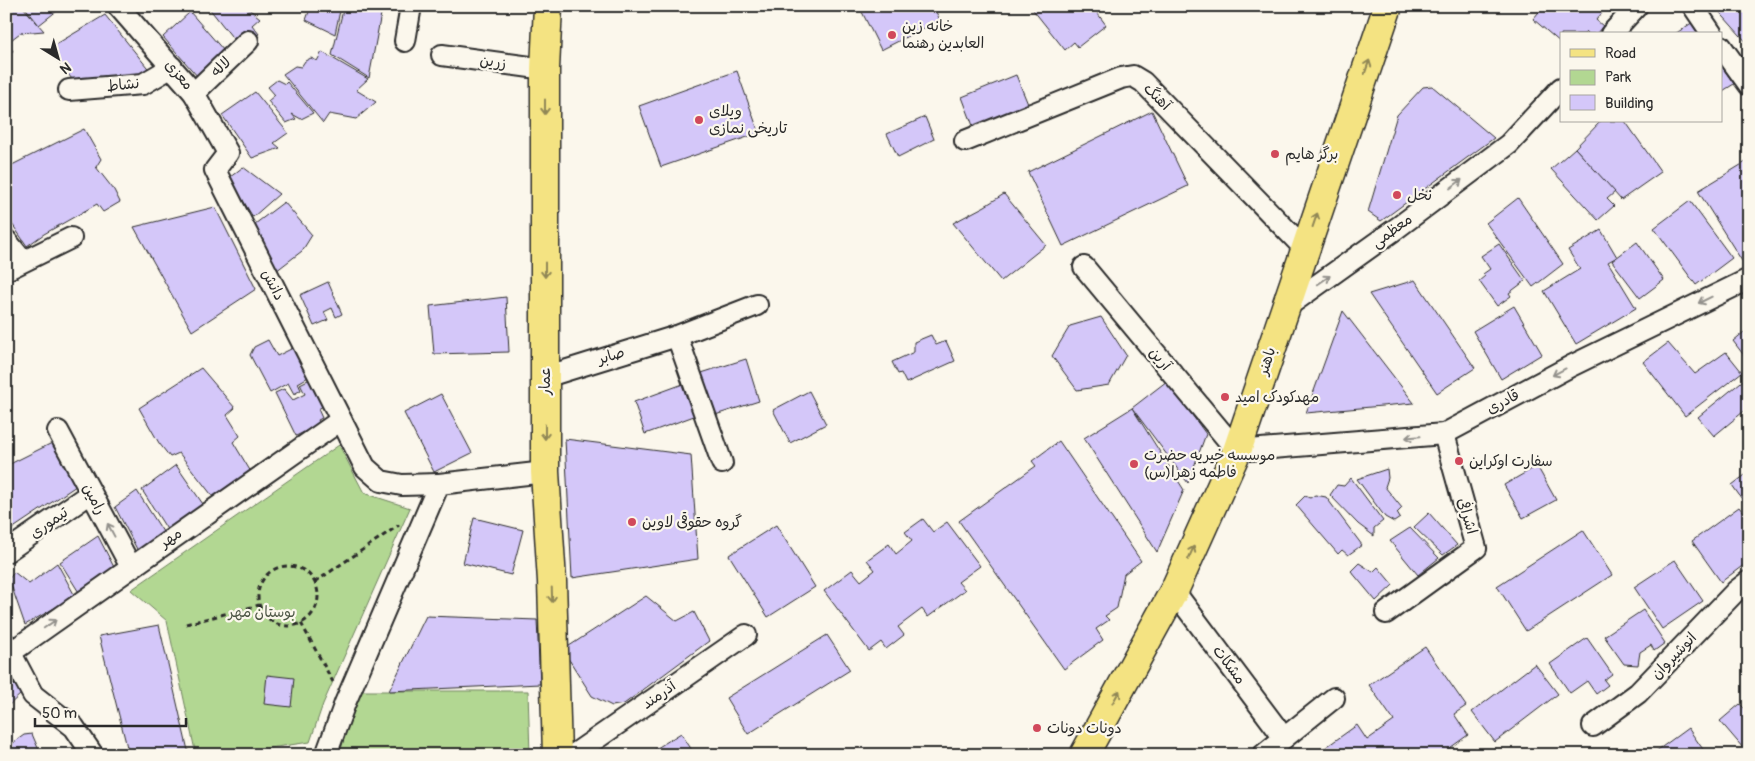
<svg xmlns="http://www.w3.org/2000/svg" width="1755" height="761" font-family="Pangolin,'Playpen Sans Arabic',sans-serif">
	<rect width="100%" height="100%" fill="#fbf7ec"/>
	<filter id="ink" filterUnits="userSpaceOnUse"><feTurbulence type="fractalNoise" baseFrequency=".02" numOctaves="2"/><feDisplacementMap in="SourceGraphic" scale="10" xChannelSelector="R" yChannelSelector="G"/><feConvolveMatrix kernelMatrix="1 2 1 2 8 2 1 2 1" color-interpolation-filters="sRGB"/></filter>
	<g filter="url(#ink)">
		<g fill="#b2d792" stroke="#6e815e">
			<path d="M339,445L364,493L410,508L323,704L310,742L222,755H196L167,621L131,590Z"/>
			<path d="M360,691H528L530,755H340L345,733Z"/>
		</g>
		<g fill="#d4c7f9" stroke="#2b2b2b">
			<path d="M6,6H22L44,31L20,33L7,43L13,51L6,55Z"/>
			<path d="M24,6H63L39,25Z"/>
			<path d="M211,6H245L260,18L252,25L259,34L254,37L235,41L209,8Z"/>
			<path d="M311,6H341L335,34L306,20Z"/>
			<path d="M344,6H363L381,14L369,78L332,55Z"/>
			<path d="M859,6H933L940,20L881,50Z"/>
			<path d="M1030,6H1092L1106,25L1078,47L1074,42L1065,50Z"/>
			<path d="M1544,6H1601L1598,9L1602,13L1596,20L1603,26L1596,34H1589L1586,31L1584,34H1561V43L1533,19Z"/>
			<path d="M1716,6H1749V45L1715,7Z"/>
			<path d="M190,12L225,52L198,77L163,37Z"/>
			<path d="M105,15L151,72L141,78L97,80L72,79L48,49Z"/>
			<path d="M1693,22L1701,34H1675Z"/>
			<path d="M322,52L368,79L356,90L376,102L356,119L329,114L323,123L283,74L295,66L301,67L305,61L311,58L317,61Z"/>
			<path d="M1721,65L1734,84L1721,92Z"/>
			<path d="M737,71L759,133L661,167L639,106Z"/>
			<path d="M1016,75L1030,109L975,131L962,97Z"/>
			<path d="M277,80L285,84L287,82L313,113L301,119L292,114L296,119L286,123L268,101L275,95L268,87Z"/>
			<path d="M1432,86L1494,138L1381,221L1368,212L1397,115L1423,87Z"/>
			<path d="M255,92L288,133L274,143L280,148L252,158L222,115Z"/>
			<path d="M1152,111L1188,186L1063,246L1028,172Z"/>
			<path d="M925,117L934,139L898,157L887,134Z"/>
			<path d="M1601,121H1625L1661,172L1621,200L1575,148Z"/>
			<path d="M84,129L101,159L96,167L114,190L120,202L103,212L97,204L44,234L27,246L6,215V168Z"/>
			<path d="M1575,148L1615,192L1607,199L1614,206L1598,220L1551,169Z"/>
			<path d="M1749,160V257L1742,261L1698,191Z"/>
			<path d="M243,167L279,194L253,217L229,178Z"/>
			<path d="M1004,194L1046,245L1001,281L953,223L985,206Z"/>
			<path d="M1518,198L1563,264L1533,287L1486,223Z"/>
			<path d="M1690,201L1732,258L1696,285L1654,228Z"/>
			<path d="M284,202L312,235L302,251L276,271L251,227Z"/>
			<path d="M215,207L256,289L192,331L134,227Z"/>
			<path d="M1601,230L1617,257L1608,262L1636,308L1576,344L1544,291L1580,269L1568,250Z"/>
			<path d="M1637,242L1664,280L1640,298L1612,261Z"/>
			<path d="M1499,244L1525,281L1509,293L1511,296L1497,306L1479,281L1485,276L1483,274L1490,269L1481,256Z"/>
			<path d="M1415,280L1475,368L1437,393L1369,294Z"/>
			<path d="M328,282L342,314L336,317L332,308L324,312L328,320L314,326L300,295Z"/>
			<path d="M506,297L509,352L434,354L430,306Z"/>
			<path d="M1514,306L1542,354L1501,379L1473,331Z"/>
			<path d="M1343,311L1414,403L1306,413Z"/>
			<path d="M1101,317L1126,355L1109,385L1077,390L1052,356L1070,326Z"/>
			<path d="M1749,328V362L1733,341Z"/>
			<path d="M931,335L936,345L946,341L955,361L906,383L901,373L898,374L892,362L914,352V342Z"/>
			<path d="M268,340L277,356L295,347L310,376L298,383L301,390L294,394L288,383L270,393L250,355L254,347Z"/>
			<path d="M1668,343L1695,374L1726,352L1742,372L1685,416L1643,362Z"/>
			<path d="M746,359L759,401L709,417L695,375Z"/>
			<path d="M201,368L235,408L227,415L240,436L233,442L251,472L214,498L179,453L170,457L159,443L139,408Z"/>
			<path d="M314,377L327,404L318,409L322,418L318,420L320,424L296,436L275,393L284,389L293,400L305,394L300,384Z"/>
			<path d="M1746,378L1749,381V407L1714,436L1698,417Z"/>
			<path d="M1167,381L1206,434L1188,483L1132,408Z"/>
			<path d="M683,384L694,416L645,434L634,402Z"/>
			<path d="M809,391L826,424L790,443L773,410Z"/>
			<path d="M441,394L472,453L434,472L404,413Z"/>
			<path d="M1132,408L1184,490L1157,552L1084,438Z"/>
			<path d="M565,439L691,455L698,559L572,578Z"/>
			<path d="M1059,441L1141,561L1124,574L1117,608L1105,616L1109,620L1096,629L1103,640L1064,669L959,521L1036,466L1032,461Z"/>
			<path d="M52,443L76,486L6,533V466Z"/>
			<path d="M176,465L205,507L168,531L142,490Z"/>
			<path d="M1537,466L1556,500L1523,518L1504,485Z"/>
			<path d="M1387,469L1388,478L1385,487L1402,508L1397,513L1400,518L1394,522L1385,517L1357,479Z"/>
			<path d="M1749,472V509L1732,485Z"/>
			<path d="M1351,478L1383,521L1374,528V536L1358,524L1330,495L1337,485L1344,486Z"/>
			<path d="M137,491L165,535L139,553L115,507Z"/>
			<path d="M1315,495L1326,497L1362,545L1348,555L1342,550L1338,554L1296,505L1305,496L1310,498Z"/>
			<path d="M1739,507L1749,520V561L1721,582L1692,541Z"/>
			<path d="M1429,513L1457,545L1443,555L1414,527Z"/>
			<path d="M474,518L523,530L511,575L463,563Z"/>
			<path d="M923,519L933,532L947,522L980,566L958,582L965,590L928,617L922,609L898,627L904,635L886,649L881,642L869,651L824,591L852,570L861,581L875,570L867,560L889,544L896,554L912,541L905,532Z"/>
			<path d="M776,525L815,587L768,617L729,555Z"/>
			<path d="M1410,528L1439,558L1418,575L1390,541Z"/>
			<path d="M1583,530L1612,575L1526,631L1497,586Z"/>
			<path d="M98,536L117,573L80,594L60,562Z"/>
			<path d="M1675,560L1703,601L1662,629L1634,587Z"/>
			<path d="M57,563L75,596L25,625L9,579L14,572L29,584Z"/>
			<path d="M1359,563L1373,572L1378,567L1393,585L1376,601L1351,571Z"/>
			<path d="M646,596L677,621L694,612L709,641L624,704L612,706L592,696L563,650Z"/>
			<path d="M1643,610L1665,643L1654,651L1651,645L1640,652L1638,665L1624,664L1604,636Z"/>
			<path d="M426,616L537,620L540,684L389,691Z"/>
			<path d="M159,625L189,755H129L99,636Z"/>
			<path d="M827,635L850,670L748,734L726,698Z"/>
			<path d="M1587,638L1612,674L1604,680L1608,685L1596,694L1587,681L1570,693L1550,664Z"/>
			<path d="M1425,647L1466,706L1454,714L1468,735L1440,755H1315L1357,725L1367,740L1394,721L1369,685Z"/>
			<path d="M1535,664L1558,694L1495,742L1472,712Z"/>
			<path d="M267,675L294,678L291,707L264,704Z"/>
			<path d="M6,677L22,693L6,708Z"/>
			<path d="M1740,704L1749,713V755L1720,721Z"/>
			<path d="M1688,728L1707,755H1651Z"/>
			<path d="M681,733L695,755H657L654,750Z"/>
			<path d="M32,734L41,755H6V748L24,735Z"/>
		</g>
		<g fill="none" stroke-linecap="round" stroke-linejoin="round">
			<g stroke="#2b2b2b" stroke-width="24">
				<g id="street">
					<path d="M118,6L194,93L228,153L215,170L365,467L381,481L402,485L439,484"/>
					<path d="M1693,6L1712,34"/>
					<path d="M1611,34L1637,6"/>
					<path d="M405,41L411,6"/>
					<path d="M1721,46L1749,85"/>
					<path d="M442,55L545,69"/>
					<path d="M69,90L143,84L172,67"/>
					<path d="M194,93L248,41"/>
					<path d="M965,141L1121,78L1133,76L1143,82L1305,249"/>
					<path d="M6,240L23,261"/>
					<path d="M1084,267L1237,451L1444,434L1571,366L1749,279"/>
					<path d="M6,270L71,238"/>
					<path d="M1285,308L1397,228L1509,144L1561,88"/>
					<path d="M677,336L722,463"/>
					<path d="M545,377L677,336L757,305"/>
					<path d="M58,431L131,567"/>
					<path d="M6,552L91,493"/>
					<path d="M1174,591L1284,738"/>
					<path d="M1386,613L1476,548L1444,434"/>
					<path d="M6,644L33,695L74,727L93,755"/>
					<path d="M10,653L341,420"/>
					<path d="M1593,726L1638,693L1736,591L1749,581"/>
					<path d="M326,755L345,703L439,484L545,472"/>
					<path d="M573,755L746,635"/>
					<path d="M1263,755L1334,698"/>
				</g>
			</g>
			<g stroke="#2b2b2b" stroke-width="31">
				<g id="primary">
					<path d="M548,6L545,69V472L552,581L557,755"/>
					<path d="M1084,755L1174,591L1237,451L1388,6"/>
				</g>
			</g>
			<g stroke="#2b2b2b" stroke-width="3" stroke-dasharray="5 4" stroke-linecap="butt">
				<circle cx="288" cy="596" r="30"/>
				<path d="M315,582L399,525"/>
				<path d="M301,623L333,682"/>
				<path d="M186,624L259,605"/>
			</g>
			<use href="#street" stroke="#fbf7ec" stroke-width="20"/>
			<use href="#primary" stroke="#f4e382" stroke-width="28"/>
		</g>
		<defs><path id="oneway-shaft" d="M-6 0H5M1.5-3L5.5 0L1.5 3" fill="none" stroke-width="1.6" stroke-linecap="round" stroke-linejoin="round" transform="scale(1.25)"/></defs>
		<g stroke="#908756">
			<use href="#oneway-shaft" transform="translate(1367 67) rotate(-71)"/>
			<use href="#oneway-shaft" transform="translate(545 107) rotate(90)"/>
			<use href="#oneway-shaft" transform="translate(1315 220) rotate(-71)"/>
			<use href="#oneway-shaft" transform="translate(545 270) rotate(90)"/>
			<use href="#oneway-shaft" transform="translate(545 432) rotate(90)"/>
			<use href="#oneway-shaft" transform="translate(1191 553) rotate(-66)"/>
			<use href="#oneway-shaft" transform="translate(552 595) rotate(88)"/>
			<use href="#oneway-shaft" transform="translate(1116 697) rotate(-61)"/>
		</g>
		<g stroke="#93918c">
			<use href="#oneway-shaft" transform="translate(1456 184) rotate(-37)"/>
			<use href="#oneway-shaft" transform="translate(1324 280) rotate(-35)"/>
			<use href="#oneway-shaft" transform="translate(1705 300) rotate(154)"/>
			<use href="#oneway-shaft" transform="translate(1559 372) rotate(152)"/>
			<use href="#oneway-shaft" transform="translate(1413 437) rotate(175)"/>
			<use href="#oneway-shaft" transform="translate(111 530) rotate(-118)"/>
			<use href="#oneway-shaft" transform="translate(50 624) rotate(-35)"/>
		</g>
	</g>
	<g fill="#d1495b" stroke="#fbf7ec" stroke-width="2">
		<circle cx="892" cy="35" r="5"/>
		<circle cx="699" cy="120" r="5"/>
		<circle cx="1275" cy="154" r="5"/>
		<circle cx="1397" cy="195" r="5"/>
		<circle cx="1225" cy="397" r="5"/>
		<circle cx="1459" cy="461" r="5"/>
		<circle cx="1134" cy="464" r="5"/>
		<circle cx="632" cy="522" r="5"/>
		<circle cx="1037" cy="728" r="5"/>
	</g>
	<g text-anchor="middle" dominant-baseline="central" stroke-width="4.5" stroke-linejoin="round" paint-order="stroke">
		<g font-size="15" fill="#2b2b2b" stroke="#fbf7ec" text-anchor="start">
			<text x="902" y="26">خانه زین<tspan x="902" dy="17">العابدین رهنما</tspan></text>
			<text x="709" y="111">ویلای<tspan x="709" dy="17">تاریخی نمازی</tspan></text>
			<text x="1285" y="154">برگر هایم</text>
			<text x="1407" y="195">نخل</text>
			<text x="1235" y="397">مهدکودک امید</text>
			<text x="1144" y="455">موسسه خیریه حضرت<tspan x="1144" dy="17">فاطمه زهرا(س)</tspan></text>
			<text x="1469" y="461">سفارت اوکراین</text>
			<text x="642" y="522">گروه حقوقی لاوین</text>
			<text x="1047" y="728">دونات دونات</text>
		</g>
		<g font-size="15" fill="#2b2b2b" stroke="#fbf7ec">
			<text transform="translate(493 62) rotate(7)">زرین</text>
			<text transform="translate(221 67) rotate(-44)">لاله</text>
			<text transform="translate(179 75) rotate(49)">معزی</text>
			<text transform="translate(123 85) rotate(-6)">نشاط</text>
			<text transform="translate(1157 97) rotate(45)">آهنگ</text>
			<text transform="translate(1392 231) rotate(-36)">معظمی</text>
			<text transform="translate(273 285) rotate(63)">دانش</text>
			<text transform="translate(611 356) rotate(-17)">صابر</text>
			<text transform="translate(1160 359) rotate(50)">آرین</text>
			<text transform="translate(1267 361) rotate(-72)">باهنر</text>
			<text transform="translate(545 381) rotate(-90)">عمار</text>
			<text transform="translate(1503 402) rotate(-28)">قادری</text>
			<text transform="translate(94 499) rotate(62)">رامین</text>
			<text transform="translate(1467 516) rotate(74)">اشرافی</text>
			<text transform="translate(49 523) rotate(-35)">تیموری</text>
			<text transform="translate(171 538) rotate(-35)">مهر</text>
			<text transform="translate(1674 656) rotate(-46)">انوشیروان</text>
			<text transform="translate(1229 665) rotate(53)">مشکات</text>
			<text transform="translate(659 695) rotate(-35)">آذرمند</text>
		</g>
		<g font-size="15" fill="#4d5645" stroke="#fbf7ec">
			<text x="262" y="612">بوستان مهر</text>
		</g>
	</g>
	<rect width="1755" height="761" fill="none" stroke="#fbf7ec" stroke-width="25"/>
	<rect x="12" y="12" width="1730" height="736" fill="none" stroke="#2b2b2b" stroke-width="2" filter="url(#ink)"/>
	<rect x="1560" y="32" width="162" height="90" fill="#fbf7ec" stroke="#a8a59f"/>
	<rect x="1570" y="49" width="25" height="8" fill="#f4e382" stroke="#a8a59f"/>
	<text x="1605" y="58" font-size="15" fill="#2b2b2b">Road</text>
	<rect x="1570" y="70" width="25" height="15" fill="#b2d792" stroke="#a8a59f"/>
	<text x="1605" y="82" font-size="15" fill="#2b2b2b">Park</text>
	<rect x="1570" y="95" width="25" height="15" fill="#d4c7f9" stroke="#a8a59f"/>
	<text x="1605" y="108" font-size="15" fill="#2b2b2b">Building</text>
	<g transform="translate(58 58) rotate(143)" stroke="#fbf7ec" stroke-width="4" paint-order="stroke">
	<path d="M0-4L9 19L0 12L-9 19Z" fill="#2b2b2b"/>
	<text y="-8" font-size="14" font-weight="bold" text-anchor="middle" fill="#2b2b2b">N</text>
	</g>
	<path d="M35 718v8h151v-8" fill="none" stroke="#2b2b2b" stroke-width="2.5"/>
	<text x="42" y="718" font-size="15" fill="#2b2b2b" stroke="#fbf7ec" stroke-width="4" paint-order="stroke">50 m</text>
</svg>
